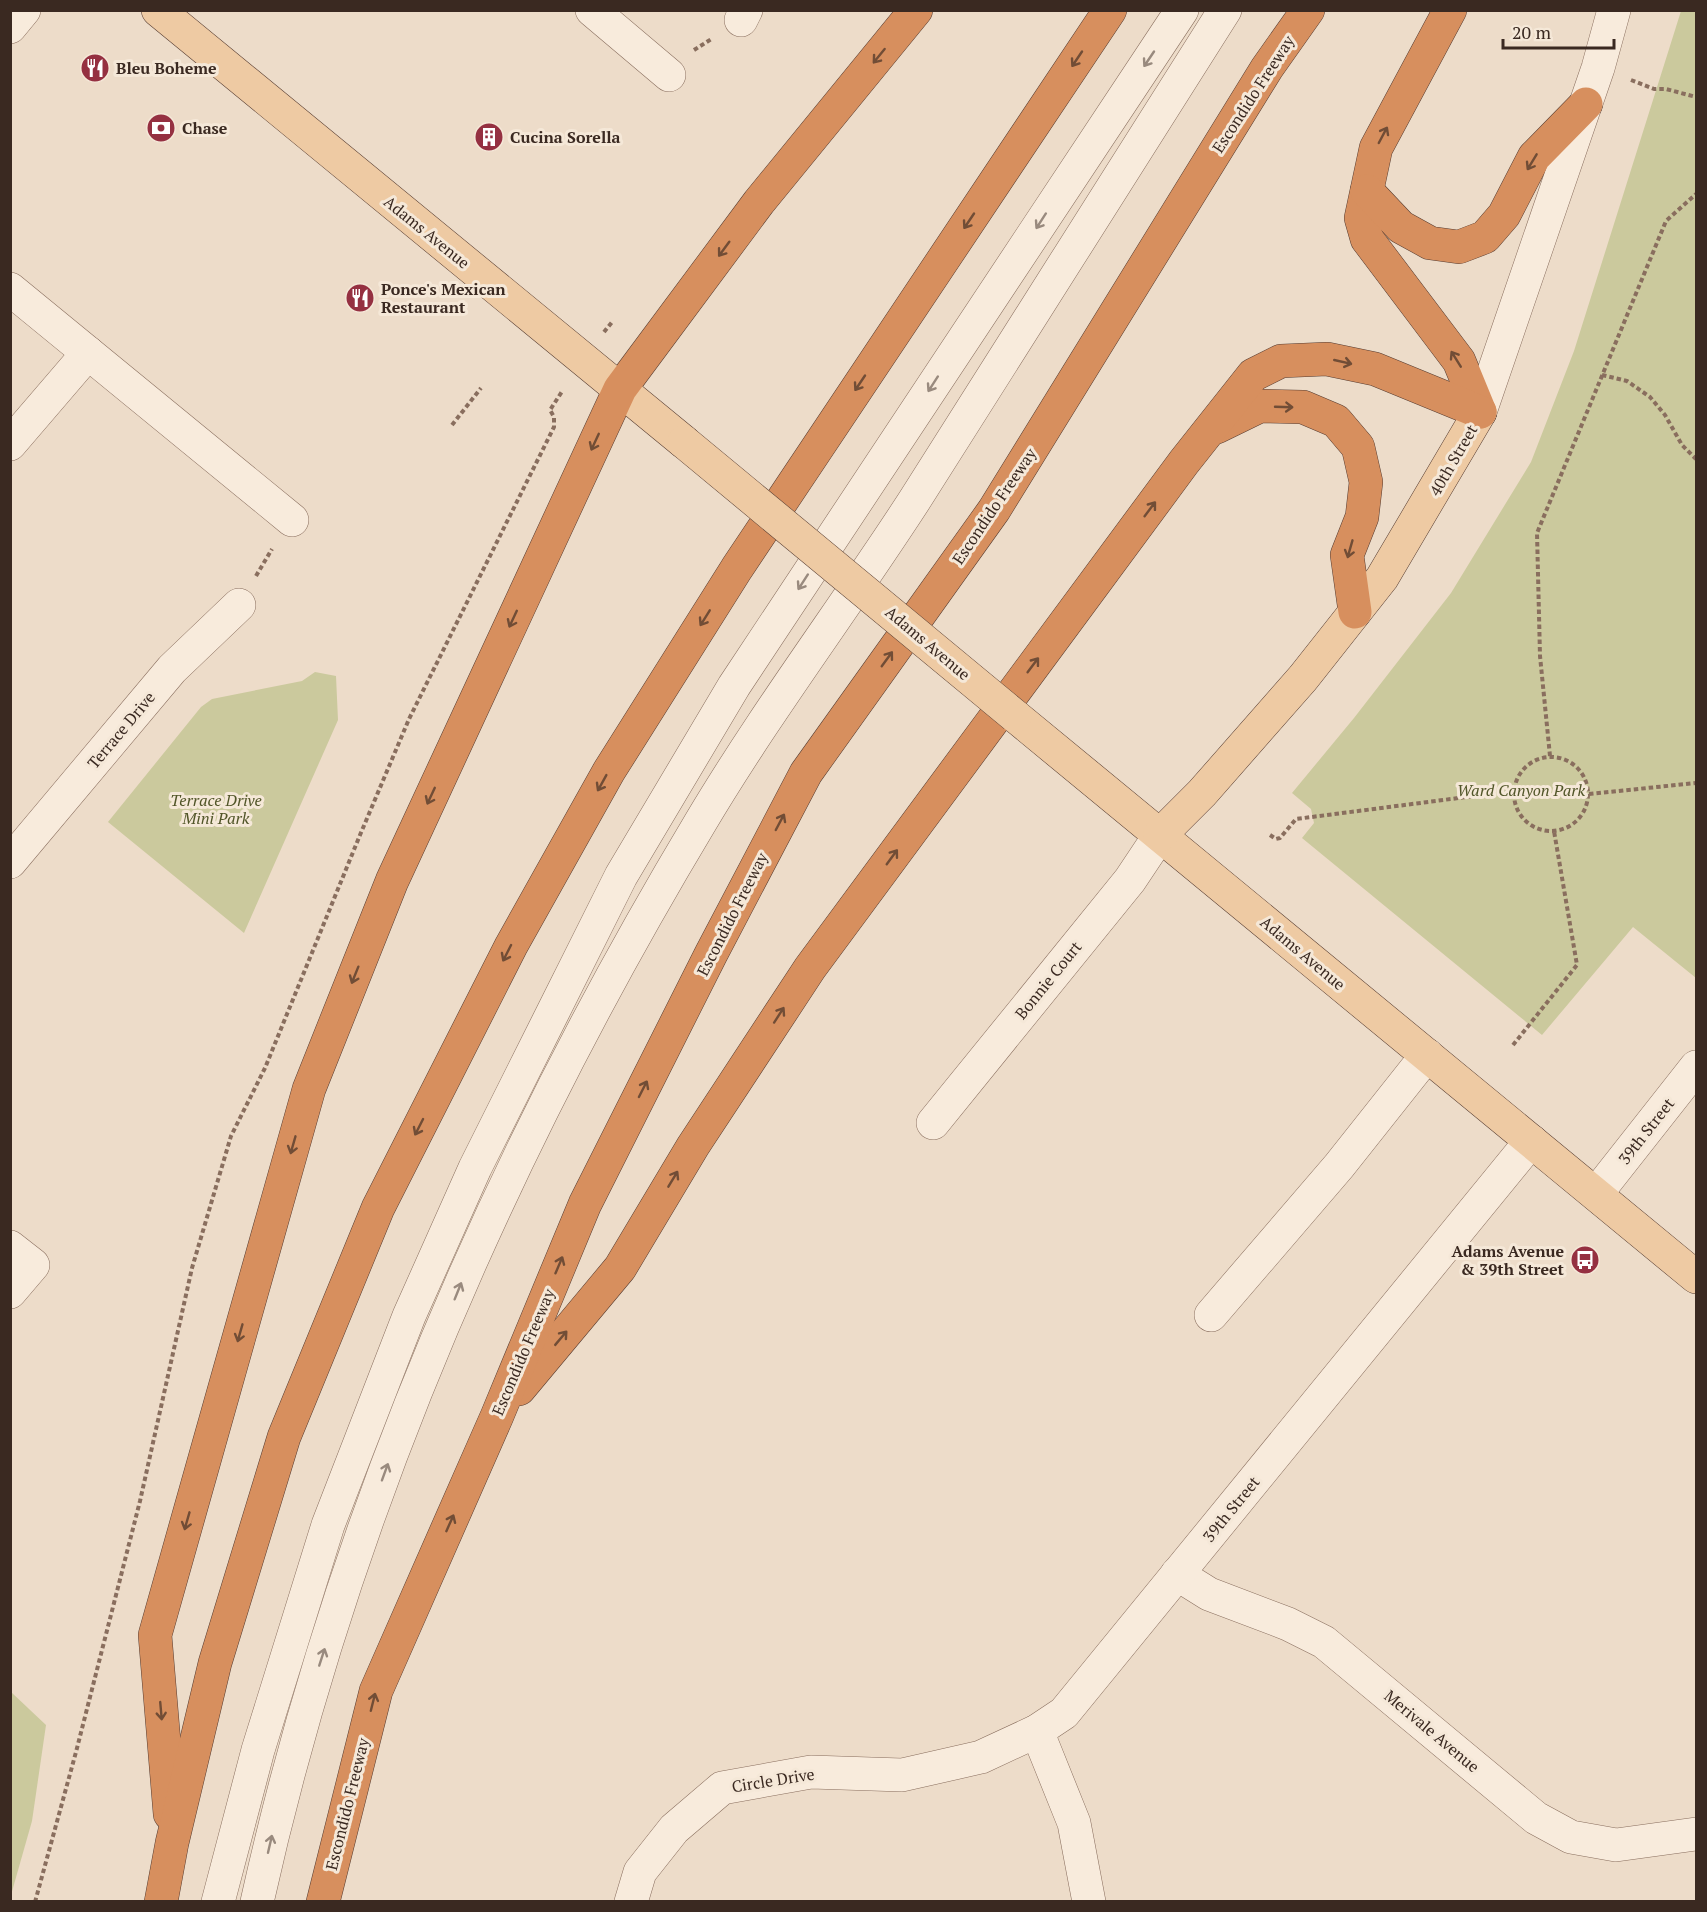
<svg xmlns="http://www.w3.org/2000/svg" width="1707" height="1912" font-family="'PT Serif',serif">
	<rect width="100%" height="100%" fill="#eddcc9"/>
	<g fill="#cbc99d">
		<path d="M1681,11H1696V978L1633,927L1542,1035L1302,838L1314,823L1311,809L1292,793L1354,718L1451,593L1531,462L1574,351Z"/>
		<path d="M315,672L336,676L338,720L244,933L108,822L201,707L212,699L302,681Z"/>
		<path d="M11,1692L46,1725L32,1821L11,1895Z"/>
	</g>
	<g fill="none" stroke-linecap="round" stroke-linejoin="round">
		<g stroke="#896e5e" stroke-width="34">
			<g id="minor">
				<path d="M592,10L669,75"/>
				<path d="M741,20L746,10"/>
				<path d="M10,27L24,10"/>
				<path d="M10,289L292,520"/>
				<path d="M1480,412L1598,68L1614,10"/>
				<path d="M10,444L88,353"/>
				<path d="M10,862L172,669L239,605"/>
				<path d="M933,1123L1130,880L1160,835"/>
				<path d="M1596,1194L1696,1067"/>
				<path d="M10,1247L33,1265L10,1292"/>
				<path d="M1211,1315L1339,1166L1427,1055"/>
				<path d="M1177,1574L1209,1594L1288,1624L1324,1642L1536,1818L1571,1837L1616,1845L1696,1834"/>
				<path d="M1037,1731L1074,1823L1089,1902"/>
				<path d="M218,1902L258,1750L328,1525L409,1316L475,1168L621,876L734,686L1182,10"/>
				<path d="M257,1902C342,1520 499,1158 700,823C766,712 844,609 914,501C1019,338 1120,173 1225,10"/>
				<path d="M631,1902L640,1872L674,1829L722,1788L811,1772L902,1775L981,1757L1037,1731L1064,1713L1531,1141"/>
			</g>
		</g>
		<g stroke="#573d32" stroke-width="34">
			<g id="major">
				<path d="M158,10L684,442"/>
				<path d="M1015,716L1696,1277"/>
				<path d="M1160,835L1202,793L1303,678L1382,578L1480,412"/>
			</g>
		</g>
		<g stroke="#573d32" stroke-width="34">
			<g id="highway">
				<path d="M1450,10L1376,148L1361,218L1367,239L1459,361L1480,412"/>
				<path d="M1367,191L1401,227L1430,243L1459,247L1485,237L1504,215L1534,157L1586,104"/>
				<path d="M1217,427L1260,406L1303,407L1336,421L1358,447L1366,482L1362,517L1347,555L1355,612"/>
				<path d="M519,1389L620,1268L693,1146L810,968L1184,462L1253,375L1281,361L1327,359L1375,369L1480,412"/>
				<path d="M170,1814L155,1635L309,1089L392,881L620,389L759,202L916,10"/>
				<path d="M161,1902L172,1843L215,1663L284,1437L378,1208L511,946L609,771L737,568L1110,10"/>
				<path d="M323,1902L376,1691L497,1416L585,1204L711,954L806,773L994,510L1267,68L1308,10"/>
			</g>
		</g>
		<g stroke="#896e5e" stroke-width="4" stroke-dasharray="4.5 3" stroke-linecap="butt">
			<path d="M694,50L713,38"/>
			<path d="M1631,80L1654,89H1666L1696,97"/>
			<path d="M604,332L612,322"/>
			<path d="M1602,375L1627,381L1650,397L1665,415L1682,445L1696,459"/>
			<path d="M452,425L481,388"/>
			<path d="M256,576L272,549"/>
			<path d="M1550,756L1540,656L1537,533L1666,221L1696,194"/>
			<circle cx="1551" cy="794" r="37"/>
			<path d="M1589,794L1696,783"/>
			<path d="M1270,835L1276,839L1280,838L1296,819L1513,791"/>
			<path d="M1513,1045L1577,965L1554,831"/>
			<path d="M35,1902L76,1752L140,1501L192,1268L231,1136L265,1068L360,835L409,719L554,427V417L550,410L563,390"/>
		</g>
		<use href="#minor" stroke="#f8ebdc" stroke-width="33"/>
		<use href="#major" stroke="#eecaa3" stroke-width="33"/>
		<use href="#highway" stroke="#d78f5e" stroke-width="33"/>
		<g stroke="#573d32" stroke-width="34" stroke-linecap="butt">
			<path id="major-bridge" d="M684,442L1015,716"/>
		</g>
		<use href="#major-bridge" stroke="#eecaa3" stroke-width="33"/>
	</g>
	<defs><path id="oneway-shaft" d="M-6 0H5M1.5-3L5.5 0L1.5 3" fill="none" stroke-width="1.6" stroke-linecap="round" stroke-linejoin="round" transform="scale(1.5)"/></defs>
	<g stroke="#714d36">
		<use href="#oneway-shaft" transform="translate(879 56) rotate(129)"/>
		<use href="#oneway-shaft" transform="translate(1077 59) rotate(124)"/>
		<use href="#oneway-shaft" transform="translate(1383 135) rotate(-62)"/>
		<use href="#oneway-shaft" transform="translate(1532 162) rotate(121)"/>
		<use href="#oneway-shaft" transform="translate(969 221) rotate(124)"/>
		<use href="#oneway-shaft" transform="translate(724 249) rotate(126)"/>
		<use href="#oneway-shaft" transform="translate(1456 359) rotate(-122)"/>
		<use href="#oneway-shaft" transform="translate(1343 362) rotate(13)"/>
		<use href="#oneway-shaft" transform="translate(860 383) rotate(124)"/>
		<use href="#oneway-shaft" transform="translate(1284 407) rotate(2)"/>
		<use href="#oneway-shaft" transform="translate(595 442) rotate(115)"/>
		<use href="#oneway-shaft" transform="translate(1150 509) rotate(-53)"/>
		<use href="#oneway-shaft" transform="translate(1350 549) rotate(106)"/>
		<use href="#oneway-shaft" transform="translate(705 618) rotate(122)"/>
		<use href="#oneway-shaft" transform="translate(513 619) rotate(115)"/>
		<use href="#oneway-shaft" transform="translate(887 659) rotate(-54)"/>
		<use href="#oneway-shaft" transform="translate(1033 665) rotate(-53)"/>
		<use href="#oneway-shaft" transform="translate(602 783) rotate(119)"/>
		<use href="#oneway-shaft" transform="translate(431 796) rotate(115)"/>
		<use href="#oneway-shaft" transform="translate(780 822) rotate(-62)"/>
		<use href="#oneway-shaft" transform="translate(892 857) rotate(-54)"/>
		<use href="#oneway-shaft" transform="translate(507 953) rotate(117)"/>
		<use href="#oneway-shaft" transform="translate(355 975) rotate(112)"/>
		<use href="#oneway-shaft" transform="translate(779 1015) rotate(-57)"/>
		<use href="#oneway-shaft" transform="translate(643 1089) rotate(-63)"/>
		<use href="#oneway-shaft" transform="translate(419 1127) rotate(117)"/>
		<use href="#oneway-shaft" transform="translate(293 1145) rotate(106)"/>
		<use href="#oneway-shaft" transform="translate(673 1179) rotate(-59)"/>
		<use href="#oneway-shaft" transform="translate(559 1265) rotate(-67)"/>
		<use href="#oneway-shaft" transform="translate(240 1333) rotate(106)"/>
		<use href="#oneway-shaft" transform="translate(561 1338) rotate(-50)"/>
		<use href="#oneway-shaft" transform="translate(187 1521) rotate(106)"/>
		<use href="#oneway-shaft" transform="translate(450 1523) rotate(-66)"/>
		<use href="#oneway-shaft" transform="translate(373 1702) rotate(-76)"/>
		<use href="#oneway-shaft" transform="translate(161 1711) rotate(85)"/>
	</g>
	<g stroke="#998a7e">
		<use href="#oneway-shaft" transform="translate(1149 59) rotate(124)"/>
		<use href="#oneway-shaft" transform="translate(1041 221) rotate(123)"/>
		<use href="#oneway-shaft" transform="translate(933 384) rotate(123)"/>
		<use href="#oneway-shaft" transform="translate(803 582) rotate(123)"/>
		<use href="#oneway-shaft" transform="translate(458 1291) rotate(-68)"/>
		<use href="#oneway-shaft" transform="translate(385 1472) rotate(-70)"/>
		<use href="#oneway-shaft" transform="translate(322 1657) rotate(-72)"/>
		<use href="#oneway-shaft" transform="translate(270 1844) rotate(-77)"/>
	</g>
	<defs>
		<g id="restaurant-disc" transform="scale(1.5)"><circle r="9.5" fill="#953041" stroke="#f5e8d8"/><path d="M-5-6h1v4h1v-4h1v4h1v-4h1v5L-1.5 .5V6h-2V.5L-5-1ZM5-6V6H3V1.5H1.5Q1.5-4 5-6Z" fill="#fff"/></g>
		<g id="bank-disc" transform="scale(1.5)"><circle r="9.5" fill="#953041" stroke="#f5e8d8"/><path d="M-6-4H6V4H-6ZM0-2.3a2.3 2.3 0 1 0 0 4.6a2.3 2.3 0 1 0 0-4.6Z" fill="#fff"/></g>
		<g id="building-disc" transform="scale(1.5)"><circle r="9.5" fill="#953041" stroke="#f5e8d8"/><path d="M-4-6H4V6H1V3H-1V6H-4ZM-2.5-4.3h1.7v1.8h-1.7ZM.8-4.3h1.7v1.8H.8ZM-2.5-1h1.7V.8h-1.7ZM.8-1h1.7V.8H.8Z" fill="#fff"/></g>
		<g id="bus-disc" transform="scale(1.5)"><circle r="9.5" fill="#953041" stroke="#f5e8d8"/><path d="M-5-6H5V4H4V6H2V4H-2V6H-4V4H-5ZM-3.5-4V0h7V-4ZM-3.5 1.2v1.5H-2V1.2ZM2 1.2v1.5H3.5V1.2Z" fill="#fff"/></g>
	</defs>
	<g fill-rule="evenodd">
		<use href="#restaurant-disc" x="95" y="68"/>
		<use href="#bank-disc" x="161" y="128"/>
		<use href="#building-disc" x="489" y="137"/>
		<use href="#restaurant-disc" x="360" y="298"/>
		<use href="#bus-disc" x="1585" y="1260"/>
	</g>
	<g text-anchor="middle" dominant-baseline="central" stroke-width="6" stroke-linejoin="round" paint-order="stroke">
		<g font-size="16" font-weight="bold" fill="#3a2921" stroke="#f5e8d8" text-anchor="start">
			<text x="116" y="68">Bleu Boheme</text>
			<text x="182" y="128">Chase</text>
			<text x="510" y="137">Cucina Sorella</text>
			<text x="381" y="289">Ponce's Mexican<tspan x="381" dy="18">Restaurant</tspan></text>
			<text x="1564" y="1251" text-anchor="end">Adams Avenue<tspan x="1564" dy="18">&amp; 39th Street</tspan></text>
		</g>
		<g font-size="16" fill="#3a2921" stroke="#f5e8d8">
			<text transform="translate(1253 94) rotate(-57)">Escondido Freeway</text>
			<text transform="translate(427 232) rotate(39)">Adams Avenue</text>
			<text transform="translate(1453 460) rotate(-60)">40th Street</text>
			<text transform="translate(994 506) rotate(-56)">Escondido Freeway</text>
			<text transform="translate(928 643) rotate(40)">Adams Avenue</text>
			<text transform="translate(121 730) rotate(-50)">Terrace Drive</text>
			<text transform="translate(732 914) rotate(-63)">Escondido Freeway</text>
			<text transform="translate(1303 953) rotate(40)">Adams Avenue</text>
			<text transform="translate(1048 980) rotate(-51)">Bonnie Court</text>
			<text transform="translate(1646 1131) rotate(-52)">39th Street</text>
			<text transform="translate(523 1352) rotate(-67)">Escondido Freeway</text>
			<text transform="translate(1231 1509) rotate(-51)">39th Street</text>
			<text transform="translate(1432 1731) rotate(40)">Merivale Avenue</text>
			<text transform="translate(773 1780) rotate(-9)">Circle Drive</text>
			<text transform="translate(347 1804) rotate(-76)">Escondido Freeway</text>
		</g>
		<g font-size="16" font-style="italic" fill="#515528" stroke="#f5e8d8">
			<text x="1521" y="790">Ward Canyon Park</text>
			<text x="216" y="800">Terrace Drive<tspan x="216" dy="18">Mini Park</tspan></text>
		</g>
	</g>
	<rect width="1707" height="1912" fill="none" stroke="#3a2921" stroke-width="24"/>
	<path d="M1503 39v9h111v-9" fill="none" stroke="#3a2921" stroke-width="3"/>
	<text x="1512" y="39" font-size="18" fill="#3a2921" stroke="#f5e8d8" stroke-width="4.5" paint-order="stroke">20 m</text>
</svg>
